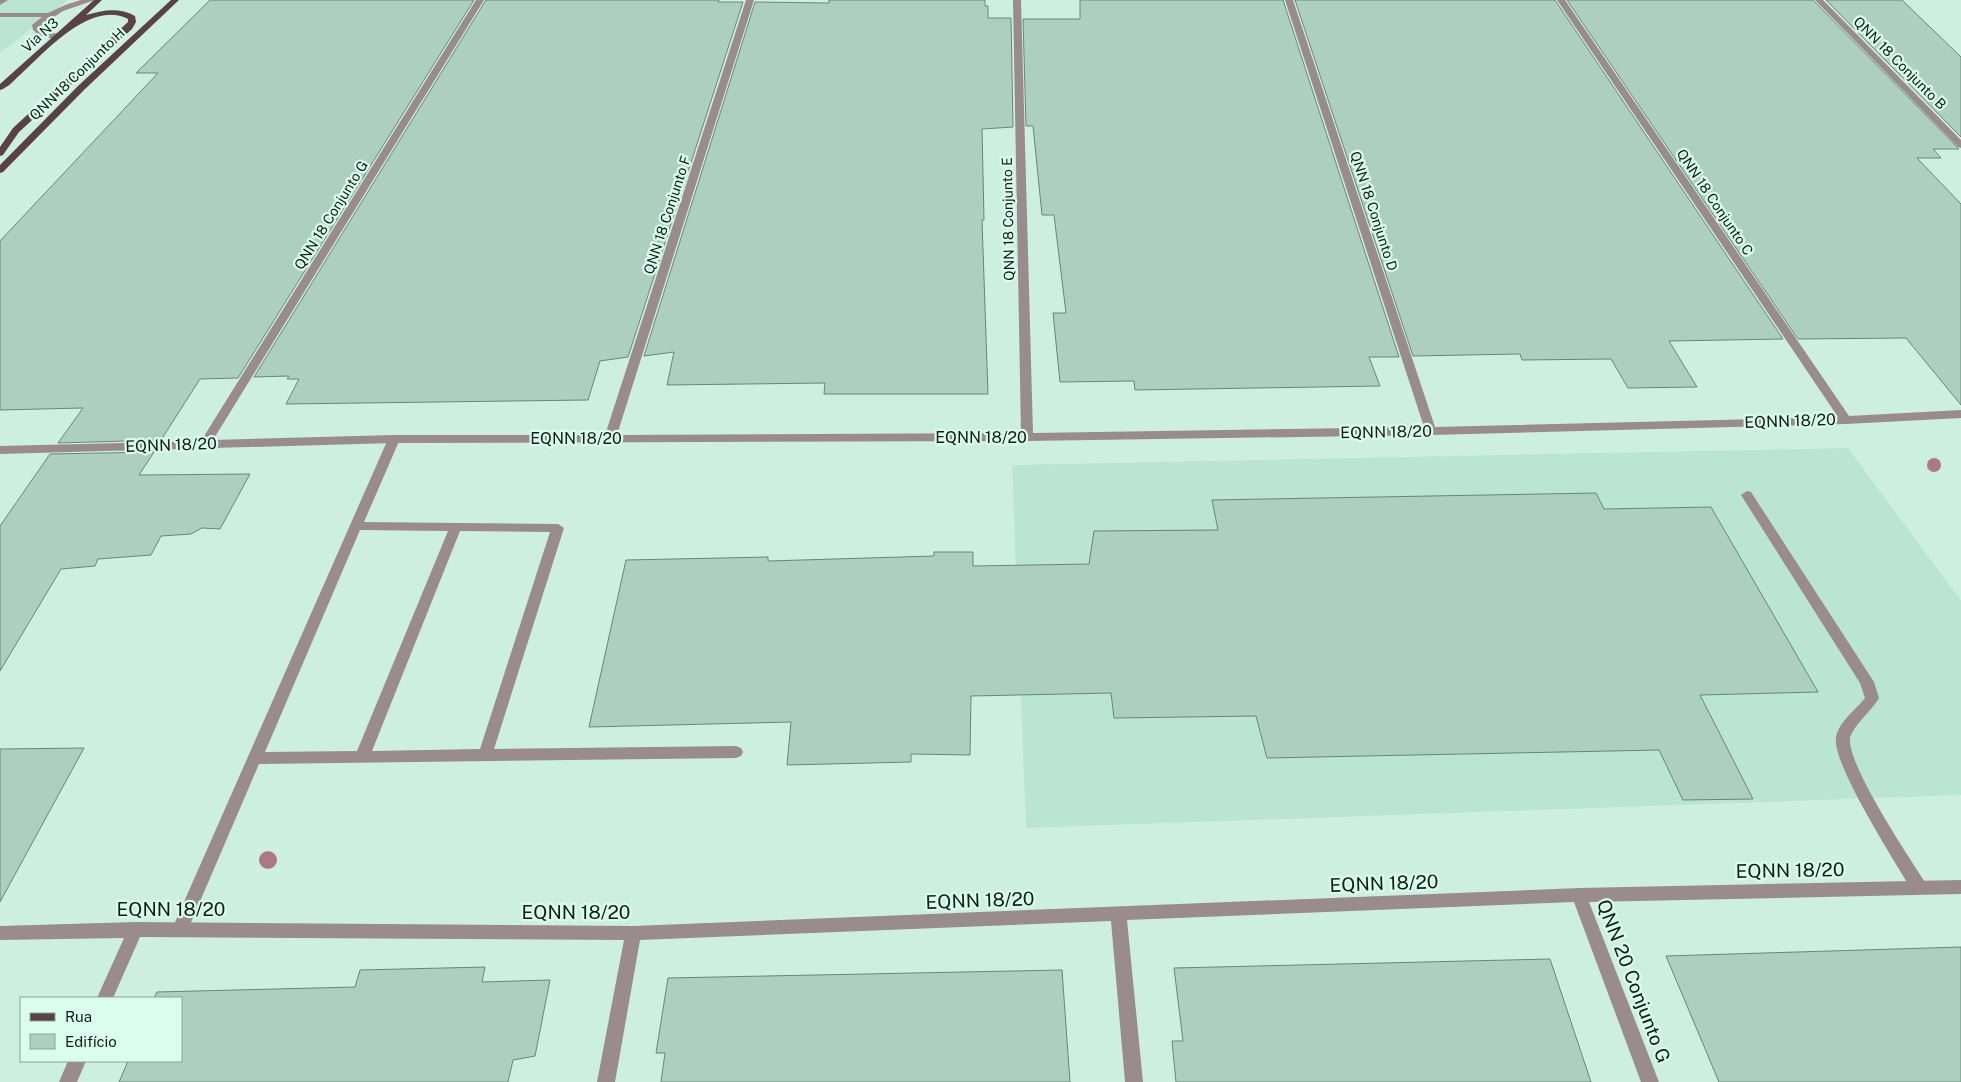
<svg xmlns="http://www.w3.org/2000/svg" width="1961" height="1082" font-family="'Public Sans',sans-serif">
	<rect width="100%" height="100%" fill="#cdefe2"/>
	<g fill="#bae4d3">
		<path d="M0,0H68L0,53Z"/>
		<path d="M1848,448L1961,601V795L1026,828L1012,465Z"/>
	</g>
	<g fill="#adcfc1" stroke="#67867a">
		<path d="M210,0H474L238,378L200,379L161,440L58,443L83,408L0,410V241L158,73H136Z"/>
		<path d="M486,0H719L718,2H743L628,357L600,361L588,400L286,404L299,379H287L289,376L254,377Z"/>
		<path d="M829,0H985V6H988V18H1011L1013,127L982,129L984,220H982L988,394H824L825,383L667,385L674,352L644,356L755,2L829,3Z"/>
		<path d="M1080,0H1283L1399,357H1369L1380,386L1135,390L1134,381L1060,382L1053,313H1066L1054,215H1042L1033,126H1026L1023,19H1080Z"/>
		<path d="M1295,0H1555L1783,339L1669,341L1697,387L1628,388L1611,359L1522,360L1520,354L1413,356Z"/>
		<path d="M1567,0H1813L1959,149H1933L1941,158H1917L1961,204V405L1906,338L1798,339Z"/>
		<path d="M1826,0H1902L1961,57V137Z"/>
		<path d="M154,452L139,475L250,474L220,529L202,528L191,534L161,536L151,555L98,559L95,566L61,569L0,671V526L50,454Z"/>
		<path d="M1596,493L1604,509L1711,507L1818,692L1700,695L1753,799L1683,800L1659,750L1267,758L1256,716L1114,718L1111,693L971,696L970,755L911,754V762L787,765L791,722L589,727L626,560L768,557V561L934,556V552H973V566L1089,564L1094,531L1218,530L1212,500Z"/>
		<path d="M84,748L0,902V749Z"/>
		<path d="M1961,947V1082H1719L1666,956Z"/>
		<path d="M1550,959L1591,1082H1176L1172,1041H1183L1174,968Z"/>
		<path d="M485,967L482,982L550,980L535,1056L513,1060L508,1082H119L128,1061H181V998H154L157,992L355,987L360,970Z"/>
		<path d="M1062,970L1070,1082H661L665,1053H656L668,978Z"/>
	</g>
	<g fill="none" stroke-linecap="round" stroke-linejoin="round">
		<g fill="#9a8b8c" fill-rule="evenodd">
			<path d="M0,0H8L0,5Z"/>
			<path d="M81,0H95L63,11L39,27L47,32L59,34V38C50,39 39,37 33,30L32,25L42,17H0V13H48L65,5Z"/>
			<path d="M394,435L400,439L364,522L558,524L564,528L494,749L736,746L741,748L743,752L741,756L736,758L259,764L186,934L180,936L174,934L172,929L388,439ZM360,530L448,531L357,751L265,752ZM460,531L550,532L480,749L372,751Z"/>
			<path d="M1747,491L1751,492L1874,682L1879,698C1873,709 1851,728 1850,739C1848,766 1908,856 1925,882L1927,887L1925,892L1919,894L1913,892C1897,865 1832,764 1836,738C1838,722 1856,710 1865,698L1860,683L1741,495Z"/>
		</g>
		<g fill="#9a8b8c" fill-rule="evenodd">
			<path d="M476,0H484L213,440L394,435H605L746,0H754L617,435L1021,433L1013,0H1021L1033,433L1424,427L1285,0H1293L1435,427L1838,417L1557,0H1565L1849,416L1961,410V418L1846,424L1431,435L1027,441L394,443L0,454V446L201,441Z"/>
			<path d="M1815,0H1823L1961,140V148L1958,147Z"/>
			<path d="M1961,880V894L1589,902L1659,1082H1641L1574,902L1127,920L1143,1082H1125L1111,921L640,940L615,1082H597L624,940L140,937L113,998H97L124,938L0,940V926L136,922L633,926L1579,888Z"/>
			<path d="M68,1061H86L77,1082H59Z"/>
		</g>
		<g fill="#5a4143" fill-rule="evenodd">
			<path d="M94,0H102L86,15C103,10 119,7 135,16L136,22L132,29L19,132L3,155L0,156V147L13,128L128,22V19C91,0 46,51 21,74C15,79 8,88 0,90V84Z"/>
			<path d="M171,0H179L84,90L3,172L0,173V165L78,86Z"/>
		</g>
	</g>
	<g fill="#ab7883">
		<circle cx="1934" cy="465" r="7"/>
		<circle cx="268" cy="860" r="9"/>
	</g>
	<g text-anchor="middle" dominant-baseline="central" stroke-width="4.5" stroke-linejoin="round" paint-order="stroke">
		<g font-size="14" fill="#101d18" stroke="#dafdef">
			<text transform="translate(40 35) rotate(-42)">Via N3</text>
			<text transform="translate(1900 63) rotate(45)">QNN 18 Conjunto B</text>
			<text transform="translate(77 74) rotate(-44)">QNN 18 Conjunto H</text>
			<text transform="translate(1715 202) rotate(56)">QNN 18 Conjunto C</text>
			<text transform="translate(1374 211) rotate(72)">QNN 18 Conjunto D</text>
			<text transform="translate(331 215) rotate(-58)">QNN 18 Conjunto G</text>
			<text transform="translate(667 215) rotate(-72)">QNN 18 Conjunto F</text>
			<text transform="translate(1008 219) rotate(-91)">QNN 18 Conjunto E</text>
		</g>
		<g font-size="16" fill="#101d18" stroke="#dafdef">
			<text transform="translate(1790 421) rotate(-2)">EQNN 18/20</text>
			<text transform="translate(1386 432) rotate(-1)">EQNN 18/20</text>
			<text x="981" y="437">EQNN 18/20</text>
			<text x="576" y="438">EQNN 18/20</text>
			<text transform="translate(171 445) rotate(-2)">EQNN 18/20</text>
		</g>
		<g font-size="19" fill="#101d18" stroke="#dafdef">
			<text transform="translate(1790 870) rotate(-1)">EQNN 18/20</text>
			<text transform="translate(1384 883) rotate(-2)">EQNN 18/20</text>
			<text transform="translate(980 900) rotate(-2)">EQNN 18/20</text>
			<text x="171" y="909">EQNN 18/20</text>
			<text x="576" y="912">EQNN 18/20</text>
			<text transform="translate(1634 981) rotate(69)">QNN 20 Conjunto G</text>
		</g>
	</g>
	<rect x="20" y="997" width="162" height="65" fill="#dafdef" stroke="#89a399"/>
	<rect x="30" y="1013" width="25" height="8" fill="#5a4143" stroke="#89a399"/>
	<text x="65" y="1022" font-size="15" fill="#101d18">Rua</text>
	<rect x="30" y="1034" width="25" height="15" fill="#adcfc1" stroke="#89a399"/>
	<text x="65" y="1047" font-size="15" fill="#101d18">Edifício</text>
</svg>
